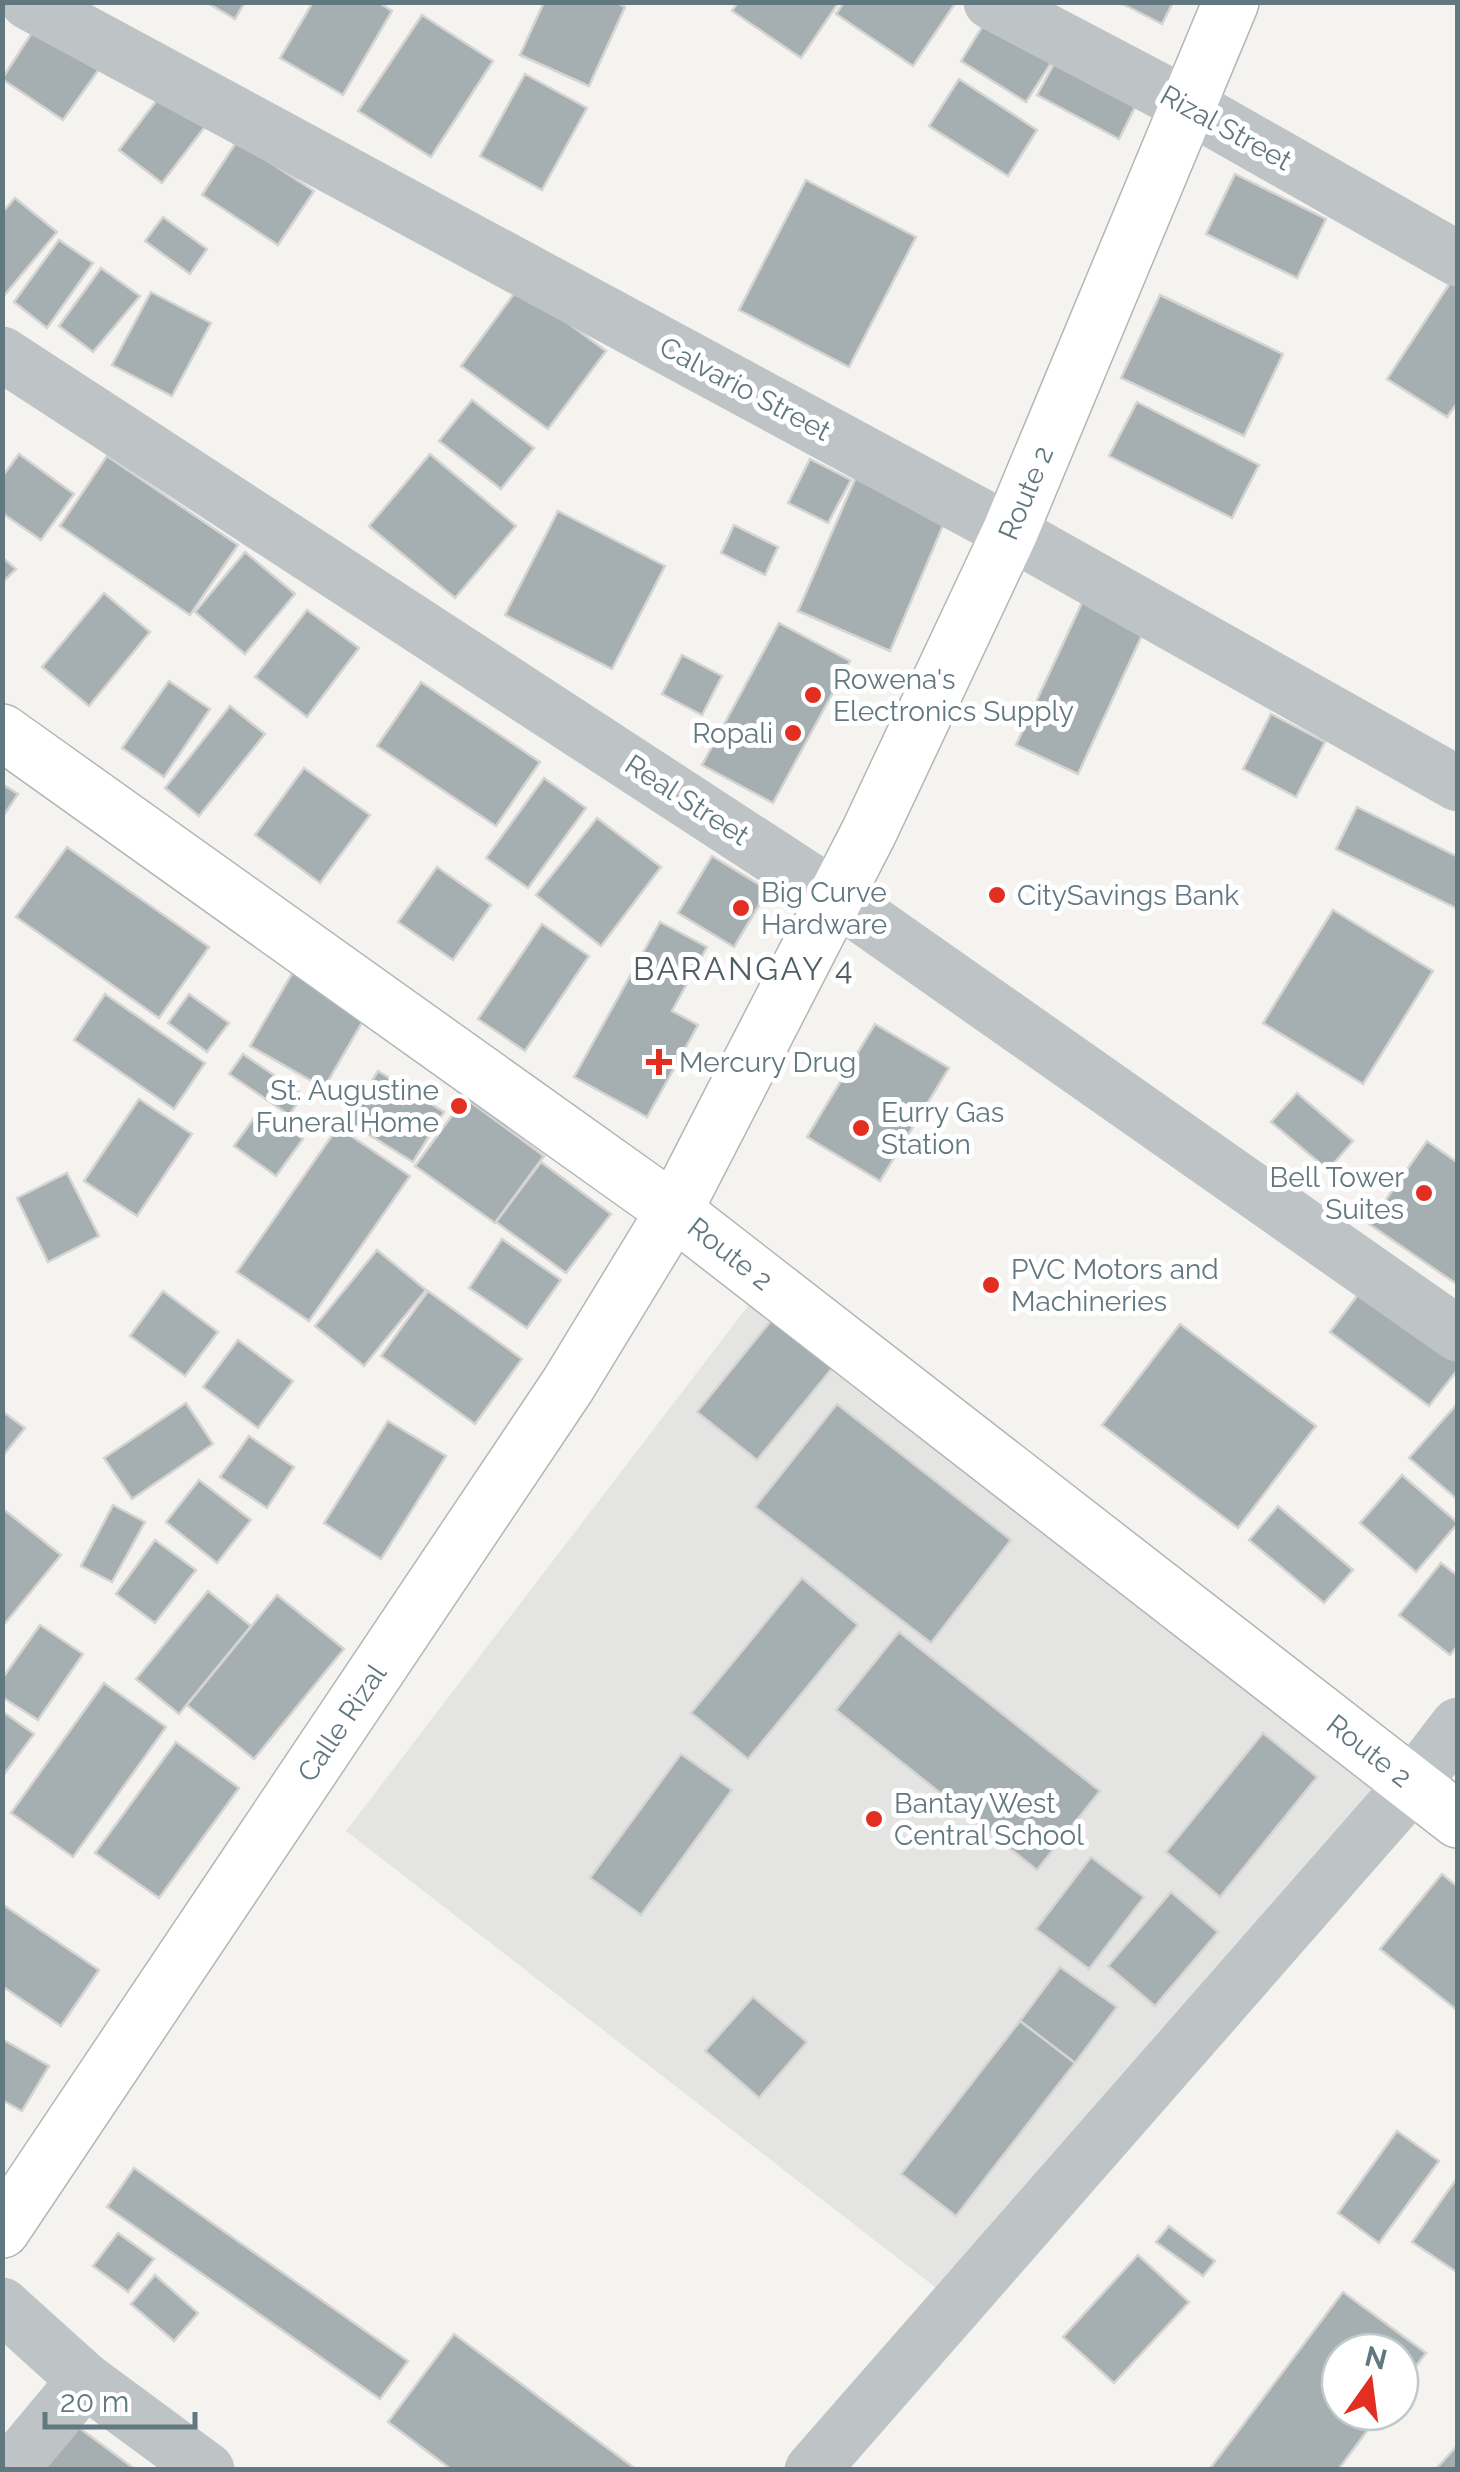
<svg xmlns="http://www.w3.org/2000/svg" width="1460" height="2472" font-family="Raleway,sans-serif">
	<rect width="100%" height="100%" fill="#f4f3ef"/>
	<path fill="#e4e4e3" d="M751,1302L1402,1806L975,2318L346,1831Z"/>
	<g fill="#a5afb2" stroke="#d5d4d2" stroke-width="2.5">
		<path d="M206,2H245L235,19Z"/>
		<path d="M313,2H378L392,11L343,95L280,58Z"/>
		<path d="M544,2H615L625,7L589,86L520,55Z"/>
		<path d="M738,2H839L801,58L732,11Z"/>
		<path d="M844,2H956L913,66L836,14Z"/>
		<path d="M1119,2H1173L1162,24Z"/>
		<path d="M993,9L1059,51L1026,102L961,61Z"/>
		<path d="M44,14L107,58L63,120L2,79Z"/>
		<path d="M422,15L493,61L431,157L358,111Z"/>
		<path d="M1056,60L1137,103L1119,139L1037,95Z"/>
		<path d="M525,74L587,108L542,190L480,156Z"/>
		<path d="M959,79L1037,130L1008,176L929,126Z"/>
		<path d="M166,88L210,120L162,183L119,150Z"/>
		<path d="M237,141L314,191L278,245L202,195Z"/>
		<path d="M1235,174L1326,219L1297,278L1206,234Z"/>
		<path d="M806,180L916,237L849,367L739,310Z"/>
		<path d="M15,198L57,232L2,298V213Z"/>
		<path d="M163,217L207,249L190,274L145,241Z"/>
		<path d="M59,240L93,263L47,328L14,302Z"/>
		<path d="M101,268L140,296L93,352L59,326Z"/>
		<path d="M1452,280L1458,284V402L1447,417L1387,379Z"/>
		<path d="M519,287L606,351L548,429L461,366Z"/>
		<path d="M151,292L211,323L172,396L112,365Z"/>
		<path d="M1160,295L1283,354L1244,436L1121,378Z"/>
		<path d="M472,400L534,448L501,489L439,441Z"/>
		<path d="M1137,402L1259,465L1232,518L1109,456Z"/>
		<path d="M19,454L74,494L41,540L2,513V477Z"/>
		<path d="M430,454L516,526L455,598L369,526Z"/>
		<path d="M107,456L238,545L190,615L60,526Z"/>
		<path d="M810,459L851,480L828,523L788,503Z"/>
		<path d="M856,477L947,516L890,651L798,611Z"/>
		<path d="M558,511L665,566L612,669L505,615Z"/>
		<path d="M734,525L778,547L765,575L721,553Z"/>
		<path d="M245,552L295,594L245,654L195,612Z"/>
		<path d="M2,557L16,569L2,583Z"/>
		<path d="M1087,592L1149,620L1078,774L1016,745Z"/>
		<path d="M104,593L150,632L89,706L42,667Z"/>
		<path d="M307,610L359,648L307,717L255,677Z"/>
		<path d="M779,623L850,661L773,803L702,765Z"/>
		<path d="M682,655L722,676L702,715L662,694Z"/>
		<path d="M169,681L210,709L164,777L122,748Z"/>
		<path d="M421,682L540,762L496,826L377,746Z"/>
		<path d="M230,706L265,734L199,816L165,788Z"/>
		<path d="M1271,714L1325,742L1296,797L1243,769Z"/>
		<path d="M304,768L370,815L320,883L255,835Z"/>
		<path d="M544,778L586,808L528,888L486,858Z"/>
		<path d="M2,784L18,794L2,818Z"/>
		<path d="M1357,807L1458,857V909L1336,849Z"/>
		<path d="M597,818L661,867L601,946L536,895Z"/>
		<path d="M67,847L209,947L159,1018L16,917Z"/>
		<path d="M712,856L768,890L734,947L678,913Z"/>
		<path d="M437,867L491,905L453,960L398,922Z"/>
		<path d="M1333,910L1433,971L1363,1084L1263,1023Z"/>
		<path d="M660,922L707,947L672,1011L698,1025L647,1117L574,1077Z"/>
		<path d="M542,924L589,956L525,1051L478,1019Z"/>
		<path d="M293,972L367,1014L324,1088L250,1046Z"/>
		<path d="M105,994L205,1063L174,1109L74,1040Z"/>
		<path d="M189,994L229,1023L207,1052L168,1023Z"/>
		<path d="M875,1024L949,1068L880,1181L807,1137Z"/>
		<path d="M243,1054L303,1095L289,1115L229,1074Z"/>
		<path d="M378,1071L444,1112L413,1162L347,1121Z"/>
		<path d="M1297,1093L1353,1141L1328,1170L1271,1122Z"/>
		<path d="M465,1098L544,1156L495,1223L415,1166Z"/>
		<path d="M139,1099L192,1134L137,1216L84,1181Z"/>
		<path d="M261,1108L303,1139L276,1176L234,1146Z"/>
		<path d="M338,1127L410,1176L309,1321L237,1272Z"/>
		<path d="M1427,1141L1458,1163V1285L1369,1224Z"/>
		<path d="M541,1162L611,1214L566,1273L496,1222Z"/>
		<path d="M67,1173L99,1236L48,1262L17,1198Z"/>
		<path d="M502,1239L561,1280L527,1328L469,1288Z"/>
		<path d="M377,1250L426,1290L364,1366L315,1326Z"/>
		<path d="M1369,1280L1458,1347V1369L1429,1406L1330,1332Z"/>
		<path d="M163,1291L218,1332L185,1376L130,1336Z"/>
		<path d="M428,1291L522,1359L475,1424L381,1356Z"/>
		<path d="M774,1317L834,1366L757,1460L697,1412Z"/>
		<path d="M1180,1324L1316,1426L1238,1528L1102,1425Z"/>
		<path d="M238,1340L293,1381L258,1428L203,1387Z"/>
		<path d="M186,1403L213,1444L132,1499L104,1458Z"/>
		<path d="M1458,1403V1500L1409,1458Z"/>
		<path d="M837,1404L1011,1540L931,1643L755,1507Z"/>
		<path d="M2,1411L25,1428L2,1457Z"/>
		<path d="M388,1421L446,1456L381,1559L324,1523Z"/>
		<path d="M249,1436L294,1467L267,1508L220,1477Z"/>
		<path d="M1402,1475L1458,1523L1416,1572L1360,1523Z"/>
		<path d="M199,1480L251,1520L217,1563L166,1522Z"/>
		<path d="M113,1505L145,1522L112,1582L81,1566Z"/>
		<path d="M1278,1506L1353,1570L1324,1603L1249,1540Z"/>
		<path d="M2,1508L61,1555L2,1627Z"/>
		<path d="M155,1540L196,1570L155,1623L116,1594Z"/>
		<path d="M1441,1563L1458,1576V1645L1450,1655L1399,1615Z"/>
		<path d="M802,1578L858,1625L748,1759L691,1713Z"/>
		<path d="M208,1591L251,1626L179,1714L136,1679Z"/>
		<path d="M277,1595L344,1649L254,1759L187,1705Z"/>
		<path d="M40,1625L83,1654L38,1720L2,1697V1679Z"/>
		<path d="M899,1632L1100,1791L1037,1870L836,1710Z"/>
		<path d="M104,1683L166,1727L73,1857L11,1813Z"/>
		<path d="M2,1711L34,1734L2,1777Z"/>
		<path d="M1263,1733L1317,1777L1220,1897L1166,1852Z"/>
		<path d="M176,1742L239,1788L159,1898L95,1853Z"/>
		<path d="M681,1754L732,1790L641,1915L590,1878Z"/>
		<path d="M1091,1857L1144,1897L1089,1969L1036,1929Z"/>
		<path d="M1442,1874L1458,1887V2011L1380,1949Z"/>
		<path d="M1171,1892L1218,1932L1155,2006L1108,1966Z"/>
		<path d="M2,1904L99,1970L61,2026L2,1986Z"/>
		<path d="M1060,1967L1117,2007L1075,2063L1020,2021Z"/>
		<path d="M753,1997L807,2042L759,2098L705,2051Z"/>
		<path d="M1020,2021L1075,2063L956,2216L901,2174Z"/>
		<path d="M2,2039L49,2066L22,2111L2,2100Z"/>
		<path d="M1397,2131L1439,2161L1379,2243L1338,2213Z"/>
		<path d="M134,2168L408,2361L380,2399L107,2207Z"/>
		<path d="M1455,2181L1458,2183V2273L1412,2242Z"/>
		<path d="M1169,2226L1215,2261L1203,2276L1156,2242Z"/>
		<path d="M118,2233L154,2259L128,2292L93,2266Z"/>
		<path d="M1138,2255L1189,2302L1114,2383L1063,2337Z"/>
		<path d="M155,2275L198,2313L174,2341L131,2304Z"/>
		<path d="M1343,2292L1426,2353L1400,2387V2352H1340V2412H1381L1338,2470H1209Z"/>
		<path d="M454,2334L637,2470H452L388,2422Z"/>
		<path d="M74,2424L136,2470H41Z"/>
		<path d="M1458,2445V2470H1435Z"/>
	</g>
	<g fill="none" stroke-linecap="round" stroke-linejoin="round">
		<g stroke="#b1b7b9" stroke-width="58">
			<path id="major" d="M2,732L674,1211L568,1385L2,2230"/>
		</g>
		<g stroke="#b1b6b7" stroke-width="58">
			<path id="highway" d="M1231,2L1010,532L869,832L674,1211L1458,1820"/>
		</g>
		<g stroke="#bec3c5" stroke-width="55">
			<path d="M28,2L1010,532L1458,784"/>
			<path d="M991,2L1187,105L1458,259"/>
			<path d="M2,354L835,897L1458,1334"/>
			<path d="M2,2305L85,2380L207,2470"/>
			<path d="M10,2470L85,2380"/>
			<path d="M812,2470L1412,1785L1458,1725"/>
		</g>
		<use href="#major" stroke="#fff" stroke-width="55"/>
		<use href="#highway" stroke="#fff" stroke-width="55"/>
	</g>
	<g fill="#e22f21" stroke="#fff" stroke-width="4">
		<circle cx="813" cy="695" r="10"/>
		<circle cx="793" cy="733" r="10"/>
		<circle cx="997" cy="895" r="10"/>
		<circle cx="741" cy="908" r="10"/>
		<path d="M654 1047h10v10h10v10h-10v10h-10v-10h-10v-10h10z"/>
		<circle cx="459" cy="1106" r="10"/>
		<circle cx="861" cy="1128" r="10"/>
		<circle cx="1424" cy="1193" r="10"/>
		<circle cx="991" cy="1285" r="10"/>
		<circle cx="874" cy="1819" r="10"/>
	</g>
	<g text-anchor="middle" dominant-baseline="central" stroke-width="10" stroke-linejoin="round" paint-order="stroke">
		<g font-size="28" fill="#627880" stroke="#fff">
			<text transform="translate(1226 128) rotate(29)">Rizal Street</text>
			<text transform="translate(745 389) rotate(28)">Calvario Street</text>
			<text transform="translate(1026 493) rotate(-67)">Route 2</text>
			<text transform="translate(687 800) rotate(33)">Real Street</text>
			<text transform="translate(730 1254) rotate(38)">Route 2</text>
			<text transform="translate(342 1723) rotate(-56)">Calle Rizal</text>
			<text transform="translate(1369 1751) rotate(38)">Route 2</text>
		</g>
		<g font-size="28" fill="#627880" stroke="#fff" text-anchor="start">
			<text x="833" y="679">Rowena's<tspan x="833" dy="32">Electronics Supply</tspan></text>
			<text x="773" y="733" text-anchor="end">Ropali</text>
			<text x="761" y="892">Big Curve<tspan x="761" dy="32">Hardware</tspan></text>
			<text x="1017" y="895">CitySavings Bank</text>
			<text x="679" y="1062">Mercury Drug</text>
			<text x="439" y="1090" text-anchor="end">St. Augustine<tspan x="439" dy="32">Funeral Home</tspan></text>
			<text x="881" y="1112">Eurry Gas<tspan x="881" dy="32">Station</tspan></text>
			<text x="1404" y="1177" text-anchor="end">Bell Tower<tspan x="1404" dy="32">Suites</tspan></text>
			<text x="1011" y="1269">PVC Motors and<tspan x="1011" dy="32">Machineries</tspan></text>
			<text x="894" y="1803">Bantay West<tspan x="894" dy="32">Central School</tspan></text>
		</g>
		<g font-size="32" letter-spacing="2.5" fill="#505f65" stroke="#fff">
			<text x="744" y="968">BARANGAY 4</text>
		</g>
	</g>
	<rect width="1460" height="2472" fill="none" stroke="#627880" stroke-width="10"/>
	<g transform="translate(1370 2382) rotate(14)"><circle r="48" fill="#ffffff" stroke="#c0c9cc" stroke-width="2.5"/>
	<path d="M0-8L18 38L0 25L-18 38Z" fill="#e22f21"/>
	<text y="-15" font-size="28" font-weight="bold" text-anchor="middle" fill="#627880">N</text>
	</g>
	<path d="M45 2412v15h150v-15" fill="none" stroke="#627880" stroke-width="5"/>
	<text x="60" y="2412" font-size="30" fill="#627880" stroke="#ffffff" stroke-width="8" paint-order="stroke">20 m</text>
</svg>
